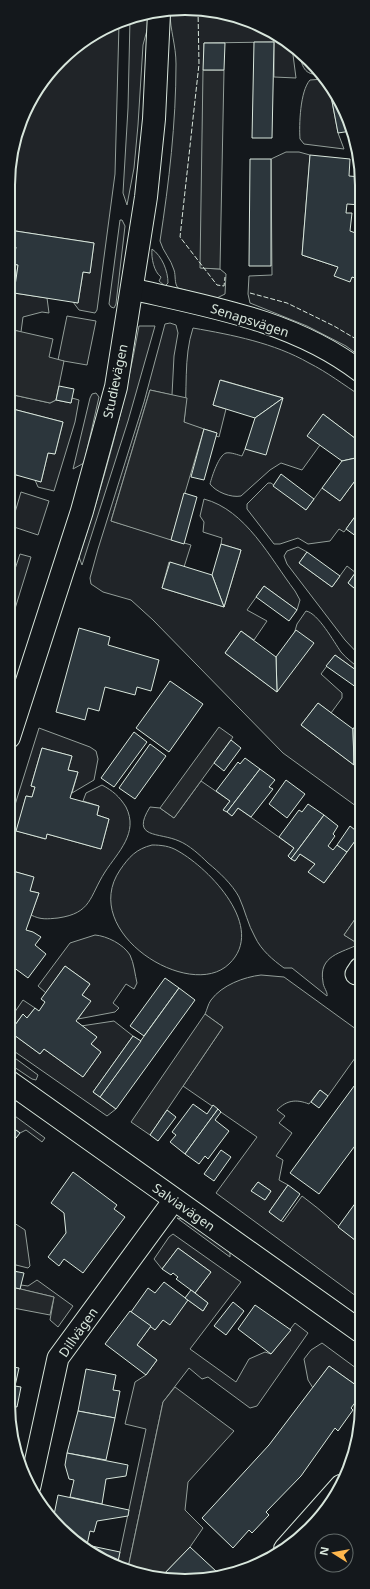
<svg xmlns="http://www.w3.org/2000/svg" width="370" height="1589" font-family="'Noto Sans',sans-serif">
	<rect width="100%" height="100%" fill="#14181c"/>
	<g fill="#202428" stroke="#939e99" fill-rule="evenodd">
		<path d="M208,10L263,26L292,47L296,78L274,77V42L204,43L201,268L220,269L226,274L225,294L215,299L178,288C174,283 176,276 174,270C171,259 163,252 160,241C169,182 176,123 176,64C176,45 170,30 170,12Z"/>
		<path d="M141,14V17L150,19L143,45L138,125L134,168L127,205L123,193L128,108L130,19Z"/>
		<path d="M119,24L115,174L97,310L95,313L79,310L73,302L78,303L83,272L90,273L94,243L9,230L10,162L32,96L77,44Z"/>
		<path d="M299,52L310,60L320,74C304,76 302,66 299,52Z"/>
		<path d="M324,79L335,95L331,96L338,133L344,149L304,144L300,139C299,125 300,91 310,80Z"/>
		<path d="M286,152H299L310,155L302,255L338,267L335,276L352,277L361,280V357L346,346L307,326L250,303L248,294L249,276L272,275L271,159Z"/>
		<path d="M120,220H122L125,226L116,304L114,308L111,307L109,304Z"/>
		<path d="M9,246L16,247L13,264L18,265L14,293L47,298L49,313L42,312L23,317L21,332L9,329Z"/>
		<path d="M152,249C162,256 168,271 168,283L165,286L159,281L161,277C154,272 151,258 152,249Z"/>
		<path d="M67,316L96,321L87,365L58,360Z"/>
		<path d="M170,323L176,325L178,333L174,356L172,395L150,390L111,521L191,545L184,567L169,562L162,588L224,607L241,550L221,544L222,538L203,532L204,522L200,516L204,499C246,510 270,558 295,591L300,600L297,610L264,586L247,610L267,621L254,640L241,631L225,653L277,692L297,624L306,611C318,613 334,642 341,652C346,658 354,664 360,669V673L335,655L321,674L342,693V698L331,713L318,703L301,725L354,765L360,756V809L283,753L153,620L131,600L103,592L91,584L90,578L98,549L144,402L165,324Z"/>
		<path d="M139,326H155L128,421L82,565L79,557C104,481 125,405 139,326Z"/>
		<path d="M193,328C233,335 274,343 309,363C327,372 344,385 361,396L360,442L323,414L320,445L302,470L281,463L270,470L241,496C231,498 216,492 210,484C212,476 219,455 226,453C231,452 238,455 242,456L245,449L283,398L221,380L213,405L226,409L219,437L216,436L217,433L184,423C188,391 183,358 193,328Z"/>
		<path d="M96,393L99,397L84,463L73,469L90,398L92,394Z"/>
		<path d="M9,394L50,403L56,400L71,403L72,398L79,400L75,422L54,491L38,487L35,480L41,482L48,453L55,454L63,422L9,408Z"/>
		<path d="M360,474V512L359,511L344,532L339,529L330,541L308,544L298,538L280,544H274L247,509V504L268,483H271L306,510L322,488L340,501Z"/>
		<path d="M21,492L49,501L38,535L11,526Z"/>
		<path d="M298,547L307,552L299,563L332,587L347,566L356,573L348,583L360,593V656L345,640L287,564L284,556L287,551Z"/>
		<path d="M20,554L31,557L9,628V601L13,589L9,588V571L14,572Z"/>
		<path d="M39,728L90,747L96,751L98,759L94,780L72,793L78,772L68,770L72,756L42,748L31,786L35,787L32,797L26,796L17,831L45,839L47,834L101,849L109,819L97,815L99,806L83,801L86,793L102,785C113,791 119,796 126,807C139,833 118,852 105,872C89,897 92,913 58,918C47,919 41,920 31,915L39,893L30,891L33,877L9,870V824Z"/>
		<path d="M201,781L230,801L224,809L232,816L238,808L294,848L288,856L295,861L300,854L315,864L309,872L324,883L360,834V912L344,935L359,944C342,953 318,955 323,982C323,987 328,992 327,996L292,968H284C273,960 261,950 255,937C248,925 245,910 239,897C232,884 219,872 208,863C200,855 189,845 179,841C159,832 130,839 150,807L160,808L174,818Z"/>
		<path d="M152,845C161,845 170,846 178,851C210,869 267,928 229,964C190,1002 78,932 120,870C129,857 136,849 152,845Z"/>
		<path d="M95,935C107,936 123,944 130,955C134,963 135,975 137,983L134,989L126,984L113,1003L119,1008L115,1012L78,1019L90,1001L82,995L90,984L65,966L46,993L38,986L70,943Z"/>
		<path d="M261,975L284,977L360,1032V1051L328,1096L320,1090L309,1104C296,1099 287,1100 277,1110L285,1116L279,1123L292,1133L276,1156L283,1160L279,1180L288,1185L269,1212L283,1222L302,1196C323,1211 340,1229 360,1244V1299L216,1193L257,1137L183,1086L223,1027L205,1014C207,1010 208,1004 211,1000C222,985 244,977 261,975ZM258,1182L271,1191L265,1200L252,1190Z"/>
		<path d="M23,1000L35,1008L27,1018L23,1014L10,1032L40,1054L44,1049L83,1077L101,1052L91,1044L97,1037L81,1026L114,1021L133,1036L93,1092L116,1109L107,1116L8,1047V1022Z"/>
		<path d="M8,1053L38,1075L36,1080L32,1079L8,1063Z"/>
		<path d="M8,1111L45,1138L42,1142L26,1130L20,1133L8,1124Z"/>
		<path d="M177,1218L187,1220L230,1251V1257Z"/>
		<path d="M8,1219L25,1230L30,1266L28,1268L8,1263Z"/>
		<path d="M173,1234L241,1282L190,1349L236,1382L249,1359L265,1352L271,1354L295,1323L308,1333L257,1406L250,1408L208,1377L202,1379L189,1368L163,1402L128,1568L117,1566L146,1429L125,1424L135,1382L146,1375L157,1360L137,1345L151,1326L155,1330L163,1320L188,1300L203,1311L208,1303L195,1293L211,1272L178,1248L162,1269L154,1259L169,1237Z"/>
		<path d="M37,1280L73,1306L58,1327L50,1320L54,1297L20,1289L21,1285L28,1286Z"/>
		<path d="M322,1343L360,1371V1388L329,1366L313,1388L308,1380L304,1359L311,1350Z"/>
	</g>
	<g fill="#24282b" stroke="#939e99">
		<path d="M203,70H224L220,269L200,268Z"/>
		<path d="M9,329L53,339L49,357L64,361L56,400L50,403L9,394Z"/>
		<path d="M150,390L187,398L184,422L204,429L171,540L111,521Z"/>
		<path d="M219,727L233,737L174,818L160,808Z"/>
		<path d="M360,912V945L344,935Z"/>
		<path d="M205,1014L223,1027L150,1135L131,1122Z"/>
		<path d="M8,1286L54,1297L50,1315L8,1307Z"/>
		<path d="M175,1387L234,1431L188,1482L185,1510L203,1528L190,1547L161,1577L128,1568L163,1402Z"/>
	</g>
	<g fill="#2c363c" stroke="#d8e6dc">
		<path d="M254,42H274L272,138H252Z"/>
		<path d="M204,43H225L224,70H203Z"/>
		<path d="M335,95L344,107L351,131L338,133L331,96Z"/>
		<path d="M310,155L350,159L349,176L361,177V205L347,204L346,213H352L350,231L361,235V280L352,277L350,282L334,276L338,267L302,255Z"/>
		<path d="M250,159H271V266H249Z"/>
		<path d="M9,230L94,243L90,273L83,272L78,303L14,293L18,265L13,264L16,247L9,246Z"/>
		<path d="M220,380L283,398L255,418L226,409L213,405Z"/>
		<path d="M59,386L74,389L71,403L56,400Z"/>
		<path d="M283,398L266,455L245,449L255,418Z"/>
		<path d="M9,408L63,422L55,454L48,453L41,482L9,473Z"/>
		<path d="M323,414L360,442V457L342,461L307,436Z"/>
		<path d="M204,429L217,433L204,480L191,477Z"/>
		<path d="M360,457V474L340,501L322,488L342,461Z"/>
		<path d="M281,474L314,499L306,510L273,486Z"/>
		<path d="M184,493L197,497L184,544L171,540Z"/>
		<path d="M359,511L360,512V539L346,529Z"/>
		<path d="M221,544L241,550L224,607L212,575Z"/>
		<path d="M307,552L340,576L332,587L299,563Z"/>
		<path d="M170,562L212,575L224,607L162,588Z"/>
		<path d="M360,566V593L348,583Z"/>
		<path d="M264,586L297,610L289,621L256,597Z"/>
		<path d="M79,628L110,637L108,645L159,660L151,691L137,687L135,695L105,687L99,711L88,708L85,720L56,712Z"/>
		<path d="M296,630L314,643L277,692L276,657Z"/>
		<path d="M241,631L276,657L277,692L225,653Z"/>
		<path d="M335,655L360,673V690L326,666Z"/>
		<path d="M170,681L203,704L169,752L136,728Z"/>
		<path d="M318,703L353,729L354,765L301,725Z"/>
		<path d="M360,719V756L354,765L353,729Z"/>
		<path d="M134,732L147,742L114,787L101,778Z"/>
		<path d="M231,740L241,748L224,771L214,763Z"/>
		<path d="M150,744L166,756L135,799L119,788Z"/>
		<path d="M42,748L72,756L68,770L78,772L70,798L99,806L97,815L109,819L101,849L47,834L46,839L16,831L26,796L32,797L35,787L31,786Z"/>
		<path d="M245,758L260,769L227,812L223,810L230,801L216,791L238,762L240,764Z"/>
		<path d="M260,769L275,780L269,787L273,789L251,817L238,808L232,816L227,812Z"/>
		<path d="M286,780L305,794L287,818L269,804Z"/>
		<path d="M308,804L324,815L291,859L288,856L294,848L279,837L299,810L302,812Z"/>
		<path d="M324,815L338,826L333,834L335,836L328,846L333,850L337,845L347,852L324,883L308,872L315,864L300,854L295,861L291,859Z"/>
		<path d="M350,826L360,834L347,852L337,845Z"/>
		<path d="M9,870L34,877L30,891L39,893L26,930L33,932L41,937L35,945L46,954L28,978L9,964Z"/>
		<path d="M65,966L90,984L82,995L91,1001L76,1021L97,1037L91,1044L101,1052L83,1077L44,1049L40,1054L10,1032L23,1014L27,1018L35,1008L39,1011L45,1002L41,999Z"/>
		<path d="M165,978L179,988L144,1036L130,1026Z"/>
		<path d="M179,988L195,1000L116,1109L100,1097Z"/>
		<path d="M133,1036L141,1041L100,1097L93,1092Z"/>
		<path d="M360,1078V1139L319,1194L290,1173Z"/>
		<path d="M320,1090L328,1096L319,1108L311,1102Z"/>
		<path d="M193,1104L207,1114L213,1105L218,1109L185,1154L170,1142L176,1135L172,1132Z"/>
		<path d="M218,1109L221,1112L215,1120L229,1131L208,1159L205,1156L199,1164L185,1154Z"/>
		<path d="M167,1110L176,1117L158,1141L150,1135Z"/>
		<path d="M8,1124L20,1133L8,1148Z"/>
		<path d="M221,1150L231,1157L214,1181L204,1174Z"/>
		<path d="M73,1172L117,1205L114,1209L125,1217L83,1273L64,1259L59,1266L48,1257L66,1233L64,1213L51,1203Z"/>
		<path d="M258,1182L271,1191L265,1200L251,1191Z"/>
		<path d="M288,1185L300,1194L281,1221L269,1212Z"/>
		<path d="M359,1198H360V1244L338,1227Z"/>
		<path d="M178,1248L211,1272L195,1293L176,1279L178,1277L173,1273L171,1275L162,1269Z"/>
		<path d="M8,1270L24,1273L20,1289L8,1286Z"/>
		<path d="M164,1282L188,1300L170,1325L163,1320L155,1330L131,1312L148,1288L155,1293Z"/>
		<path d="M191,1290L208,1303L203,1311L185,1298Z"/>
		<path d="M233,1302L244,1311L226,1335L214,1326Z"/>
		<path d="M255,1305L291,1330L271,1354L238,1329Z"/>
		<path d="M130,1311L151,1326L137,1345L157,1360L146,1375L105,1344Z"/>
		<path d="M8,1366L19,1368L15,1386L21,1387L17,1407L8,1406Z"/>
		<path d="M329,1366L360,1388V1396L351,1408L353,1410L338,1431L335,1428L301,1476L266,1512L269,1515L252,1533L249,1530L233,1548L202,1518L269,1445Z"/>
		<path d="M86,1369L116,1375L113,1390L120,1391L115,1418L78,1411Z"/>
		<path d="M78,1411L115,1418L106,1460L67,1453Z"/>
		<path d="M67,1453L128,1465L126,1476L106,1479L102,1504L70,1497L74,1480L69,1479L65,1465Z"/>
		<path d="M58,1495L129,1510L128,1516L97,1521L94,1532L90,1531L87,1545L82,1544L63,1529V1524H58L54,1515Z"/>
		<path d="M82,1544L120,1552L117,1566L107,1563Z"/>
		<path d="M190,1547L217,1572L213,1575L173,1581L161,1577Z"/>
	</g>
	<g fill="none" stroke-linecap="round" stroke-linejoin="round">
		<g stroke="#d8e6dc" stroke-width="23">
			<g id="minor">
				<path d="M132,289C211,307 295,321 361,372"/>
				<path d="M356,974L360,968"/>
				<path d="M30,1486L58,1358L174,1200"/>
			</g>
		</g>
		<g stroke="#d8e6dc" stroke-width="24">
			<g id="tertiary">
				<path d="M9,737L82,511L116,387L146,197L154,119L159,13"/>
				<path d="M8,1081L360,1331"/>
				<path d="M285,1549L341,1486"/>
			</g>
		</g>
		<use href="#minor" stroke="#14181c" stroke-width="21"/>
		<use href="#tertiary" stroke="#14181c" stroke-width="22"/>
		<g stroke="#d8e6dc" stroke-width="1" stroke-dasharray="5 2" stroke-linecap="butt">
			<path d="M198,10L199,64L180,237L217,285L224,286L225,277"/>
			<path d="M250,293L287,303L334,326L361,342"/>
		</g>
	</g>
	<g text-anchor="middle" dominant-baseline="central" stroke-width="3" stroke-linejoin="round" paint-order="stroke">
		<g font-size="13" fill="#d8e6dc" stroke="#14181c">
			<text transform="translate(250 320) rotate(18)">Senapsvägen</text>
			<text transform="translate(115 381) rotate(-78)">Studievägen</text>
			<text transform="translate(184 1207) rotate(35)">Salviavägen</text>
			<text transform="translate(78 1332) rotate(-55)">Dillvägen</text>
		</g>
	</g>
	<path d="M0 0H370V1589H0ZM185 15H185A170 170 0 0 1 355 185V1404A170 170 0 0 1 185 1574H185A170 170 0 0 1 15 1404V185A170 170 0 0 1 185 15Z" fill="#14181c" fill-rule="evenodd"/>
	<path fill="none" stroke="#d8e6dc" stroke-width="2" d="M185 15H185A170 170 0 0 1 355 185V1404A170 170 0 0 1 185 1574H185A170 170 0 0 1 15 1404V185A170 170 0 0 1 185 15Z"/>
	<g transform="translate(334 1553) rotate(281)"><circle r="19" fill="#14181c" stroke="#626a69"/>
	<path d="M0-3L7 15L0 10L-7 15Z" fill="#ffb74d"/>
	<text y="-6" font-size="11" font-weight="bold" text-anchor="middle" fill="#d8e6dc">N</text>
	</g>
</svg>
